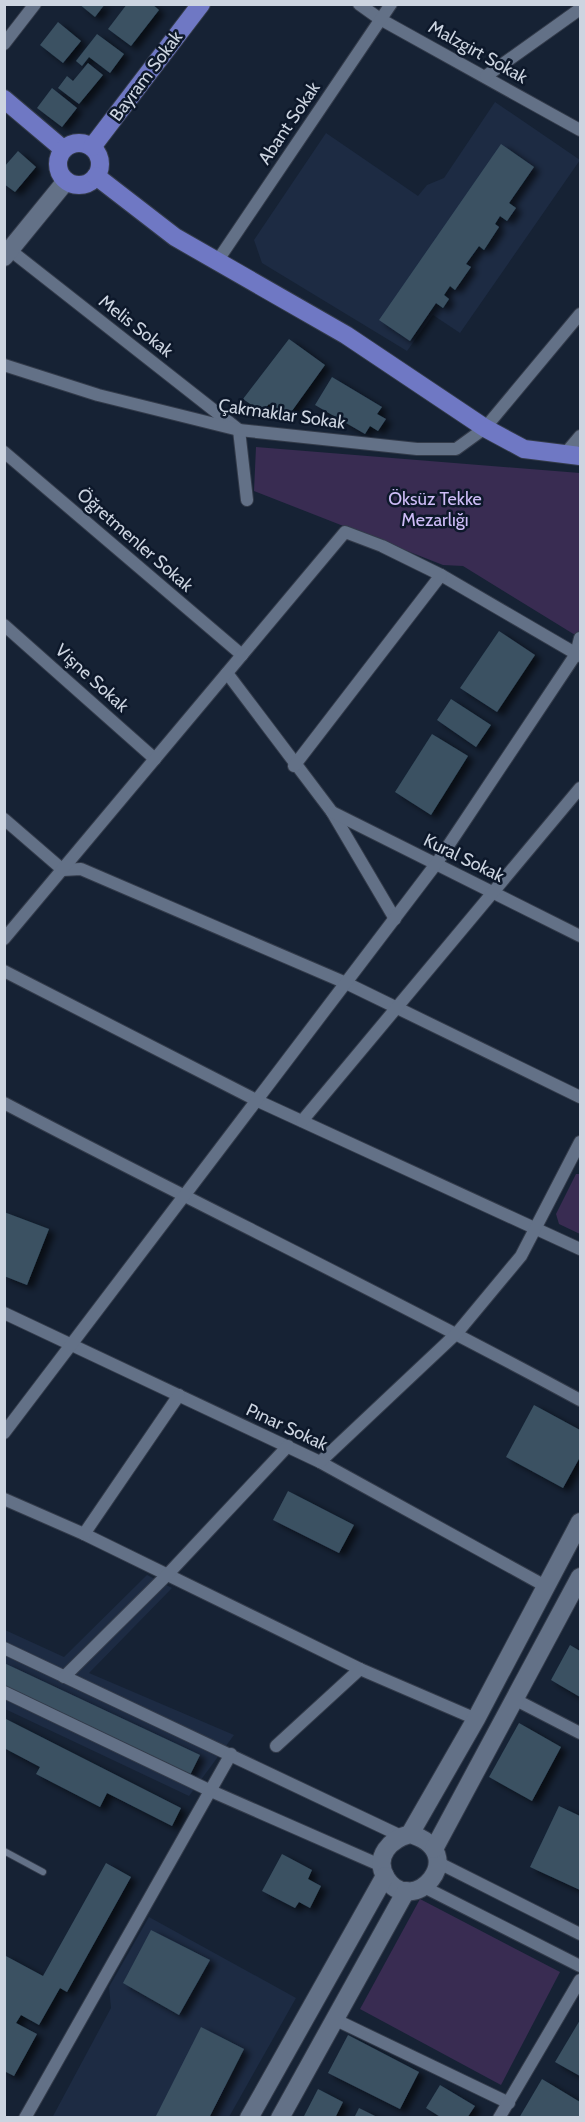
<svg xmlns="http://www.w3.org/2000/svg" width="585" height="2122" font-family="Cabin,sans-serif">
	<defs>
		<filter id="shadow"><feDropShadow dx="6" dy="4" stdDeviation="3" flood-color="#0009"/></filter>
	</defs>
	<rect width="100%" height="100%" fill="#162234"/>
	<g fill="#1d2b43">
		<path d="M495,102L580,160L460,333L433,315L407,351L262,263L254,240L326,133L418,196L427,185L444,178Z"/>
		<path d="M147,1575L172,1588L89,1673L234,1735L189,1796L5,1709V1630L64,1657Z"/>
		<path d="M149,1917L296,1998L229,2117L52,2118L111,2008L109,1987Z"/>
	</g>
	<g fill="#392c52">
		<path d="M256,447L580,473V638L463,566L443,565L254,491Z"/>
		<path d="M576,1174H580V1234L559,1224L556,1214Z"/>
		<path d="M420,1899L560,1972L501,2085L360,2009Z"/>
	</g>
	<g fill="#3a5162" filter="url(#shadow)">
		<path d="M79,4H105L95,17Z"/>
		<path d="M127,4H152L159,10L131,46L108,29Z"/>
		<path d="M58,22L81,41L63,63L40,45Z"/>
		<path d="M97,34L124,54L110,73L89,57L82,66L76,61Z"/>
		<path d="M88,63L103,75L79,104L58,88L67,76L73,81Z"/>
		<path d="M52,88L77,108L62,127L37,108Z"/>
		<path d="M501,144L534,167L509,203L516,208L507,221L500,216L495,224L499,227L484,250L479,246L466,264L471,267L455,290L450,286L444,295L449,299L443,308L436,303L410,341L379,320Z"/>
		<path d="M18,151L36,167L15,192L4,184V167Z"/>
		<path d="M289,339L325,365L289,415L269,404L262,412L243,399Z"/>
		<path d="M332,377L382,407L377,414L386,419L378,431L370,426L365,434L315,405Z"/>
		<path d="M499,631L535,655L497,712L460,688Z"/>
		<path d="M451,699L491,725L476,747L437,720Z"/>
		<path d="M432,734L468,756L431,815L395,792Z"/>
		<path d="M4,1212L49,1229L27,1285L4,1276Z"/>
		<path d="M534,1405L580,1430V1457L563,1488L506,1457Z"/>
		<path d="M288,1491L354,1525L339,1553L273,1520Z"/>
		<path d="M570,1645L580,1651V1697L551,1680Z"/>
		<path d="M4,1663L200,1755L189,1777L4,1687Z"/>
		<path d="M4,1718L181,1808L172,1826L107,1793L100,1807L36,1774L40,1767L4,1748Z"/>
		<path d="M519,1723L561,1747L532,1801L489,1777Z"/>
		<path d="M559,1806L580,1816V1890L530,1867Z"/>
		<path d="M282,1854L312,1870L308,1879L321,1886L310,1908L299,1902L295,1908L262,1891Z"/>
		<path d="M106,1863L131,1877L67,1992L60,1988L39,2025L21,2015L16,2023L37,2034L14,2076L4,2071V1955L43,1976Z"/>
		<path d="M151,1930L210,1960L179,2015L123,1983Z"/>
		<path d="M580,2020V2076L555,2062Z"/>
		<path d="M201,2027L244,2049L209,2118H155Z"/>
		<path d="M348,2035L419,2072L400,2109L328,2073Z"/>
		<path d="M542,2079L580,2102V2118H519Z"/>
		<path d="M440,2085L475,2106L467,2118H442L426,2108Z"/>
		<path d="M318,2089L343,2102L335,2118H303Z"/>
		<path d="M359,2108L379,2118H354Z"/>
	</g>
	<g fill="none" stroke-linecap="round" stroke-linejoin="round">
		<g stroke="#333b4a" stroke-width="8">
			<path id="lane" d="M4,1851L43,1872"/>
		</g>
		<g stroke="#333b4a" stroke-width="14">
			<g id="street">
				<path d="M359,4L380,19L580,130"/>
				<path d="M4,44L35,4"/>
				<path d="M486,76L580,9"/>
				<path d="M10,250L239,430L247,500"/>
				<path d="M216,263L391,4"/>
				<path d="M4,365L98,395L239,430L417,449H456L485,428L580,314"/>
				<path d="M4,452L242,655"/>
				<path d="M564,455L580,436"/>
				<path d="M441,575L580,656"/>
				<path d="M4,625L155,759"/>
				<path d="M227,673L332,812L395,919"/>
				<path d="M332,812L580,936"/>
				<path d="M4,819L63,870L81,869L346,983L580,1097"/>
				<path d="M4,939L345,532L382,546L441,575L294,766"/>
				<path d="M4,971L258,1101L580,1249"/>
				<path d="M4,1103C196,1204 391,1297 580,1400"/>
				<path d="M302,1121L580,788"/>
				<path d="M4,1313L320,1462L547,1587"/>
				<path d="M4,1433L436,864L576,654L580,638"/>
				<path d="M320,1462L457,1333L521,1256L580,1142"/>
				<path d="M4,1499L84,1534L360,1669L476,1719"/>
				<path d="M84,1534L179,1395"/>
				<path d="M4,1648L401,1836"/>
				<path d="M64,1677L168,1574L288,1446"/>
				<path d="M4,1692L211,1791L382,1866"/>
				<path d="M516,1700L580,1733"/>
				<path d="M276,1746L360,1669"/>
				<path d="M437,1862L580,1934"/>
				<path d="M424,1887L580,1966"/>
				<path d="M334,2019L509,2103"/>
				<path d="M25,2118L231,1754"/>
				<path d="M499,2118L580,1980"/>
			</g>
		</g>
		<g stroke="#333b4a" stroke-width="20">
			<g id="secondary">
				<path d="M4,257L66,181"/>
				<path d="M410,1834C473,1853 412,1920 386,1878C373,1856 391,1839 410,1834L476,1719L580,1522"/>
				<path d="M434,1849L580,1577"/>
				<path d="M249,2118L385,1876"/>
				<path d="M280,2118L406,1891"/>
			</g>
		</g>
		<g stroke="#333b4a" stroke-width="20">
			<g id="primary">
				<path d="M4,99L63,149"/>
				<circle cx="79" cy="164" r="21"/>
				<path d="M92,147L201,4"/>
				<path d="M96,176L175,237L346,335L485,428L524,449L580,456"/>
			</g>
		</g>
		<use href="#lane" stroke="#637187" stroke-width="6"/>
		<use href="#street" stroke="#637187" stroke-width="12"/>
		<use href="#secondary" stroke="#637187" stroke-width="18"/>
		<use href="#primary" stroke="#6f78c4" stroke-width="18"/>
	</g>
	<g text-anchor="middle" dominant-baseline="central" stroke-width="5" stroke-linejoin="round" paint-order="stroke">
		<g font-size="18" fill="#ccd4e0" stroke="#0d182a">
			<text transform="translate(478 52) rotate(29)">Malzgirt Sokak</text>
			<text transform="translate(146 76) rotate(-53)">Bayram Sokak</text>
			<text transform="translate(289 123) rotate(-56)">Abant Sokak</text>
			<text transform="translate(136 326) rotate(38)">Melis Sokak</text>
			<text transform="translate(282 414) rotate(8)">Çakmaklar Sokak</text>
			<text transform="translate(135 540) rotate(41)">Öğretmenler Sokak</text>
			<text transform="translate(92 678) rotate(42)">Vişne Sokak</text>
			<text transform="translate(464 858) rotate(26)">Kural Sokak</text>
			<text transform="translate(287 1427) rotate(25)">Pınar Sokak</text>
		</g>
		<g font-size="18" fill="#cdbcf6" stroke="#0d182a">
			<text x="435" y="499">Öksüz Tekke<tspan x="435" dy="21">Mezarlığı</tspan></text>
		</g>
	</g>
	<rect width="585" height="2122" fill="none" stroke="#ccd4e0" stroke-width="12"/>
</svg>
